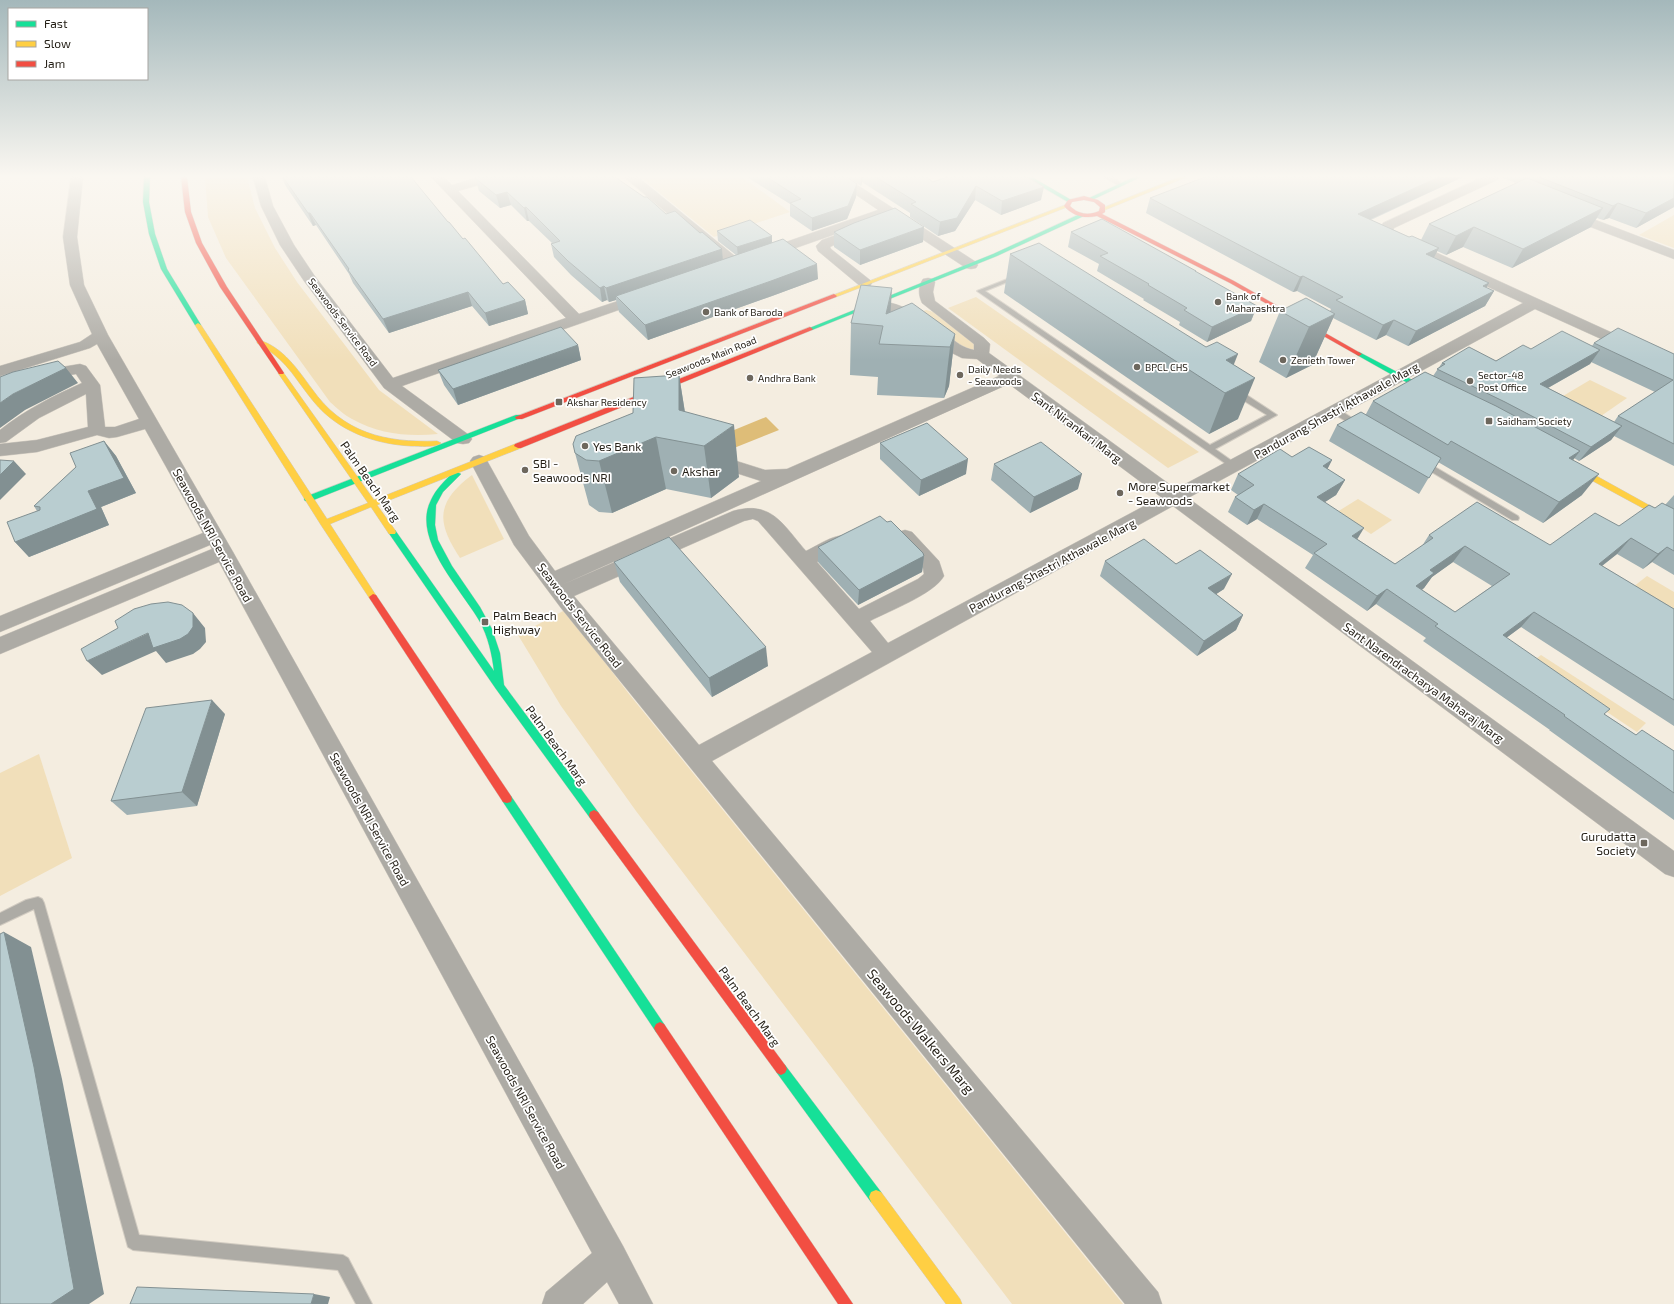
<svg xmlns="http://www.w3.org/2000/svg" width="1674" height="1304" font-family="'Exo 2',sans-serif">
	<rect width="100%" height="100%" fill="#f4ede0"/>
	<g fill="#f1dfba">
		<path d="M205,177H247L255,208L275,248L297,282L379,390L438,434C408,437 379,434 352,419C344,415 337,408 330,402L226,258L208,217Z"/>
		<path d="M640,177H742L790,212L714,237Z"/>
		<path d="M1674,215V248L1639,235Z"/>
		<path d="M976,297L1199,452L1168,468L948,308Z"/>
		<path d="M926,310L934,312L976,342L975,351H966L921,312Z"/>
		<path d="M1590,380L1627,398L1601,416L1563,396Z"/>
		<path d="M472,475L504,539L460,558C436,522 436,502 472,475Z"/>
		<path d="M1358,499L1392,520L1371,534L1337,512Z"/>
		<path d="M1647,576L1674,592V615L1628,591Z"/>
		<path d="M565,610L629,694L1123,1304H1012L636,811L561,706L518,635Z"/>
		<path d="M1541,655L1646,723L1637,732L1532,662Z"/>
		<path d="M39,754L72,858L0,896V773Z"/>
	</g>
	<path fill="#debd78" d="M766,417L779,430L729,450L717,437Z"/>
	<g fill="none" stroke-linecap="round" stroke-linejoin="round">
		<g stroke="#d1cbc1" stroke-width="2">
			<g id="lane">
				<path d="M1104,177H1112L1123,184L1118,185Z"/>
				<path d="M1015,276L1020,277L985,291L1210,445L1267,415L1233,394V390H1239L1277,415L1215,449L1239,466L1238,468H1232L977,291Z"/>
				<path d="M1332,409H1338L1363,425L1359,428L1356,427L1332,413Z"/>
				<path d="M1423,460L1518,516L1519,518L1518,520H1512L1420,465L1419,463L1420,461Z"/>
				<path d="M38,897L42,899L44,903L139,1235L343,1255L348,1258L372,1304H356L338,1270L133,1250L128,1247L34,909L0,925V913L26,900Z"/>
			</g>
		</g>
		<g stroke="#d1cbc1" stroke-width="1">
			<g id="street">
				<path d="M71,177H83L77,237L84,285L108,335L233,552L623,1246L653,1304H619L607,1282L583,1304H542L546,1292L592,1253L219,562L0,654V637L212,549L210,545L0,632V616L203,533L145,429L117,437L109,438L97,435L37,452L0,456V444L37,440L88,427L86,394L39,418L6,442L0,443V430C25,410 53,396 82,383L76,374L34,381L0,396V384L12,378L38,371L80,364L86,366L100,385L105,427H115L139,419L97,344L90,348L0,376V366L80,342L92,334L70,285L63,237Z"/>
				<path d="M253,177H265L273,206L294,245L314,275L393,378L566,318L431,177H444L452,185L479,177H499L497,180L458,191L579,314L645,292L650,293L652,296L650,299L402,386L469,435L472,439L469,443L463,444L457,443L384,388L304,281L280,245L261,206Z"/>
				<path d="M624,177H638L741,261L743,264L741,267L736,268L731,267Z"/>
				<path d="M830,177H845L976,262L978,265L976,268L971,269L966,268L887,216L770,257L765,258L760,257L758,254L760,251L878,210Z"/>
				<path d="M1482,177H1499L1497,180L1394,228L1393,231L1398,235L1674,361V372L1535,309L1188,498L1674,851V877L1665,874L1173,506L712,761L1158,1292L1162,1304H1125L561,608L514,545L470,461L473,457L479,455L485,457L529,536L555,571L761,481L705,463L702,459L705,455L711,453L765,470L787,469L999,376L977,359L962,358L952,353L900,315L883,310L863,309L861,306L863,303C896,295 922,317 947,335C956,342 963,348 974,350V344L922,303C918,294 918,287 923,279L928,278L933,279L935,282L933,292L935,301L984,338L990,344L989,353L1176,489L1523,303L1388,241L1379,232L1383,223ZM1009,384L1161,497L888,643L870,621C889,611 934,594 944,576L939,561L912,532L905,530L898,532L896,537L923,568L924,574L918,579L859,609L817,562L851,546L853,541L851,536C836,532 819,545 806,551C783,525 772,500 733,511L564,584ZM753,519L758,521L872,652L699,745L574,596L744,521Z"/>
				<path d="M1567,209L1674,250V259L1562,216L1561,213L1562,210Z"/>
				<path d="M847,231L852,232L854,235L852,238L832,246L830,247L831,249L870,280L872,283L870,286L865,287L860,286L818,251L816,246L822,240Z"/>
			</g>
		</g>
		<g stroke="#d1cbc1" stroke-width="1">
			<g id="fast">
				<path d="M144,177H150L149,202L155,234L167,269L201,325L200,326L195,325L161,269L149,234L143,202Z"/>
				<path d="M1025,177H1032L1073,201L1068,202Z"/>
				<path d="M1134,177H1141L1092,200L1087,199Z"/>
				<path d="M1082,213L1085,215L1084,216L997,256L812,330L807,329L993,254Z"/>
				<path d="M1359,352L1437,393L1438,394L1435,396L1433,395L1396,377L1357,355L1356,354Z"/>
				<path d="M516,415H522L523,417L311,501H305L304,499L305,497Z"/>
				<path d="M454,472H457L461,474L443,492L436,505L435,525L438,540L452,566L480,607L492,629L500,653L504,685L598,812L599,815L598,818L594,820L590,818L496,689L388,532L389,530H395L494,671C492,654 488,637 480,622C462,590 411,539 431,500C436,489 445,480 454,472Z"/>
				<path d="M507,795L511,796L664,1024L666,1028L664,1032L660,1034L656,1032L503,802L502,799L503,796Z"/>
				<path d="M781,1063L785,1065L881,1192L883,1197L881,1202L876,1204L871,1202L777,1073L775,1069L777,1065Z"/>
			</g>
		</g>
		<g stroke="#d1cbc1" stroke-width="1">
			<g id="slow">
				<path d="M1179,177H1187L1105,210L1100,209Z"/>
				<path d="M1065,205L1070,206L836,297L831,296Z"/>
				<path d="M198,323L201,325L327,519L368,503L278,373L279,372H283L374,500L515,444H518L522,446L521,448L377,505L395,530L396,532L395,534H389L371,507L330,524L377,597L373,600L370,599L321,525L195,325Z"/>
				<path d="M259,340C283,347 298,370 312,389C343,433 385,443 437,441L441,443C435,448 419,446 411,446C374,444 338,431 314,402C292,375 288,361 257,343V341Z"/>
				<path d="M1567,463H1573L1674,519V525L1567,467Z"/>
				<path d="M876,1190L881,1192L960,1299L962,1304H946L871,1202L869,1197L871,1192Z"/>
			</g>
		</g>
		<g stroke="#d1cbc1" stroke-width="1">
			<g id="jam">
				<path d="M181,177H187L191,212L202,243L227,287L284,373L283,374H279L220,287L196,243L185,212Z"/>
				<path d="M1084,196L1098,200L1105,205V212L1102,214L1234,281L1362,354L1359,356L1357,355L1230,283L1097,216C1084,219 1073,216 1064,206L1068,200ZM1084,200L1094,202L1100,207L1099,211C1088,216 1078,214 1070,206L1072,202Z"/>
				<path d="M834,294L837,296L836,297L522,419H516L515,417Z"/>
				<path d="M810,327L813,329L812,330L521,448H518L514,446L515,444Z"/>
				<path d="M373,594L376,595L511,796L512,799L511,802L507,803L503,802L370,599L369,597Z"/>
				<path d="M594,810L598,812L785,1065L787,1069L785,1073L781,1075L777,1073L590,818L589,815L590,812Z"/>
				<path d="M660,1022L664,1024L853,1304H838L656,1032L654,1028L656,1024Z"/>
			</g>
		</g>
		<use href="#lane" fill="#adaba5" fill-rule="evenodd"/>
		<use href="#street" fill="#adaba5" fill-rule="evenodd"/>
		<use href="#fast" fill="#16e098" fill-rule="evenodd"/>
		<use href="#slow" fill="#ffcf43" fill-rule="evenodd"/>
		<use href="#jam" fill="#f24e42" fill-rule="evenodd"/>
	</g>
	<g fill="#9fb0b3" fill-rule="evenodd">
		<path d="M282,177H411L448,222L503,284L525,300L528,314L489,326L472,306L389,333L353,283L349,274L316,225L313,226L285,185Z"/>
		<path d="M747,177H847L857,184L856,197L847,219L812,231L790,216V204Z"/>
		<path d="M848,177H926L933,182L947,177L1041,200L1001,215L975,200L955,231L938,236L910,217V213L862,182L861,186Z"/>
		<path d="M1463,177L1371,220L1409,237L1421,240L1429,224L1516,183L1501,177H1674V207L1636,228L1609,218L1603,220L1597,218L1591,227L1512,268L1463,247L1446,255L1437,251L1434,257L1489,283L1486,288L1494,291L1485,306L1408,346L1386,335L1376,340L1333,318L1312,365L1286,378L1259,362L1280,311H1330L1331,309L1297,291L1293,292L1146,213L1150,198Z"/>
		<path d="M475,178L666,214L723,260L736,255L718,241L717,231L772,236V243L818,279L772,296L648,340L619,312L616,300L609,302L607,300L602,302L571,275L554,257L551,244L552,243L529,221H527L511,205L500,208L479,191Z"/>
		<path d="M834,232L923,242L860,265L834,247Z"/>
		<path d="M1071,232L1196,271V272L1257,306L1251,321L1207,342L1179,325L1180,322L1143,300L1144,299L1097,271L1099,264L1068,247Z"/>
		<path d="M1010,254L1234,365L1238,419L1209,434L1004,293Z"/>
		<path d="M890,312L955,334L949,386L944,398L877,395L878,377L850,375L851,323Z"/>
		<path d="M1594,343L1674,354V466L1614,436L1611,440L1579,461L1574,458L1573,460L1582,495L1543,523L1438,462L1419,494L1329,441L1337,425L1366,414L1373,401L1433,376L1442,363L1496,361L1531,349L1592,346ZM1591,362L1655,392L1618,416L1614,422L1548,388L1590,364Z"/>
		<path d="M578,345L581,360L458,405L444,385L438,370Z"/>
		<path d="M679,375L685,412L739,477L711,498L666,489L612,513L599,512L589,505L575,453L633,413Z"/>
		<path d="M104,441L116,456L136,493L101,507L109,525L29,557L15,542L37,511L34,506Z"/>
		<path d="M880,443L966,474L919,496L880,459Z"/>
		<path d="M1292,457L1332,460L1327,469L1345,480L1336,495L1325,502L1357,539L1395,564L1422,546L1429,535L1550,545L1619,526L1655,508L1665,505L1674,495V575L1652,562L1643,569L1617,554L1602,566L1674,609V726L1521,627L1506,638L1604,714L1636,735L1674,751V820L1549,730H1550L1423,641L1426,638L1376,604L1367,611L1305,568L1313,555L1257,519L1247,525L1228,512L1235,497L1238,495L1231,490L1238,474ZM1453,562L1492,586L1455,612L1422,590L1424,588L1432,577Z"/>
		<path d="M994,464L1078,489L1030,513L991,480Z"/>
		<path d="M818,547L924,556L922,572L858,605L818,562Z"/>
		<path d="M1105,561L1176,564L1224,589L1216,594L1243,615L1236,630L1197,656L1100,576Z"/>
		<path d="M614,562L768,666L712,697L620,582Z"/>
		<path d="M225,714L197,806L127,815L111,801Z"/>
	</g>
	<g fill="#829092">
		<path d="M861,177H863L862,182L861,186Z"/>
		<path d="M1439,177H1463L1351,228L1358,214Z"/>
		<path d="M857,184L856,197L847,219L812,231V218Z"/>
		<path d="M976,186L975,200L955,231L938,236L940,222Z"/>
		<path d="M1044,187L1041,200L1001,215L1002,201Z"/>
		<path d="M507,192L511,205L500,208L496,195Z"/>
		<path d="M1674,198V207L1636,228L1646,213Z"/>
		<path d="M1618,203L1609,218L1603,220L1613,206Z"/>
		<path d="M526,207L529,221H527L524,208Z"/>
		<path d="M1603,208L1591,227L1512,268L1523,249Z"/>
		<path d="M308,213H310L316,225L313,226Z"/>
		<path d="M924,227L923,242L860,265V250Z"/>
		<path d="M1474,227L1463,247L1446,255L1456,236Z"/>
		<path d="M772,236V245L738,257L737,247Z"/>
		<path d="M1439,248L1431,263L1426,254Z"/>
		<path d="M722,249L723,262L616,296V300L609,302L606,288Z"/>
		<path d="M817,264L818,279L772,296L648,340L645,325Z"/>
		<path d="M1303,276L1297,291L1293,292L1300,277Z"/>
		<path d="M1489,283L1480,298L1483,286Z"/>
		<path d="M604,286L607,300L602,302L600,288Z"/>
		<path d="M892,288L889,339L886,314Z"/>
		<path d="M1494,291L1485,306L1408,346L1416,331Z"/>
		<path d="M468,292L472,306L389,333L383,319Z"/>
		<path d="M525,300L528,314L489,326L485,313Z"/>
		<path d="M1257,306L1251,321L1207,342L1212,327Z"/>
		<path d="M1335,314L1312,365L1286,378L1309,327Z"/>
		<path d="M1394,320L1386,335L1376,340L1383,325Z"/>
		<path d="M955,334L949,386L944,398L950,347Z"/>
		<path d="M578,345L581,360L458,405L453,389Z"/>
		<path d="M1600,350L1590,364L1530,398L1540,384Z"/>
		<path d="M1238,354L1223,392L1226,360Z"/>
		<path d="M66,368L78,383L25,410L0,428V403L13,394Z"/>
		<path d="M679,375L687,426L679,410Z"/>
		<path d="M1255,378L1238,419L1209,434L1225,393Z"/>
		<path d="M734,425L739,477L711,498L704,446Z"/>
		<path d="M1622,426L1611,440L1579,461L1591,447Z"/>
		<path d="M656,437L666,489L612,513L599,461Z"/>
		<path d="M104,441L116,456L136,493L101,507L109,525L29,557L15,542L88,491Z"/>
		<path d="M1580,451L1564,472L1569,458Z"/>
		<path d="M968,459L966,474L919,496L921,480Z"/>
		<path d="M1332,460L1324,476L1323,466Z"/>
		<path d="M14,461L26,474L0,500V475Z"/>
		<path d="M1082,474L1078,489L1030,513L1034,497Z"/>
		<path d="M1599,474L1582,495L1543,523L1559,502Z"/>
		<path d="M1345,480L1336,495L1309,512L1317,497Z"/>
		<path d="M1264,504L1257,519L1247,525L1254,510Z"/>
		<path d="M1364,528L1355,543L1352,536Z"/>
		<path d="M1631,538L1617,554L1585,579L1599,564Z"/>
		<path d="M1465,546L1453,562L1432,577L1424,588L1406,601L1416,586L1430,570Z"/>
		<path d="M1667,547L1652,562L1643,569L1658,554Z"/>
		<path d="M924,556L922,572L858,605L859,590Z"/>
		<path d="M1232,574L1224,589L1201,604L1208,588Z"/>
		<path d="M1387,589L1376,604L1367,611L1377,596Z"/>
		<path d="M1534,612L1521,627L1490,650L1503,635Z"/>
		<path d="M193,613L205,628L206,642L200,649L193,654L166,663L156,651L102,675L87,661Z"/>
		<path d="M1243,615L1236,630L1197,656L1204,641Z"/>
		<path d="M766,647L768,666L712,697L709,678Z"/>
		<path d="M212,700L225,714L197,806L182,792Z"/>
		<path d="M4,932L31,947L62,1079L104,1294L89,1304H51Z"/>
		<path d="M314,1294L330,1297L328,1304H311Z"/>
	</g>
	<g fill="#b9cdd0" stroke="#829092" fill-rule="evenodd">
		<path d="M283,177H411L448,222H449L463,239L465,238L503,284L508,282L525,300L485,313L468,292L383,319L348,270L349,269L310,213H308Z"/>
		<path d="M476,177H615L644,197H647L666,214L675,211L700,233L702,232L722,249L606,288L604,286L600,288L568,261L551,244L560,241L526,207L524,208L507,192L496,195L475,178Z"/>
		<path d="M767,177H847L857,184L848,206L812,218L790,203L801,199Z"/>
		<path d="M876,177H926L933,182L947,177H1027L1044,187L1002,201L976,186L957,218L940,222L911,204L916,202Z"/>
		<path d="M1205,177H1439L1358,214L1409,237L1412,236L1439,248L1426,254L1489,283L1483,286L1494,291L1416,331L1394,320L1383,325L1336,300L1343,297L1303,276L1300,277L1150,198Z"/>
		<path d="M1539,177H1674V198L1646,213L1618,203L1613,206Z"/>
		<path d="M1527,178L1603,208L1523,249L1474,227L1456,236L1429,224Z"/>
		<path d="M895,208L924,227L860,250L834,232L854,223Z"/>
		<path d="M1102,219L1196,271H1195L1257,306L1212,327L1184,310L1187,308L1148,285L1149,284L1100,256L1108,253L1071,232Z"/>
		<path d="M750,220L772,236L737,247L717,231Z"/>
		<path d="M783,239L817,264L771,281L645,325L616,296Z"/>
		<path d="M1039,243L1206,347L1217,342L1238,354L1226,360L1255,378L1225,393L1010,254Z"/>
		<path d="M861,285L892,288L886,314L912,303L955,334L950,347L879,344L883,326L851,323Z"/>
		<path d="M1306,298L1335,314L1309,327L1280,311Z"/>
		<path d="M561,327L578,345L453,389L438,370Z"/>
		<path d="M1618,328L1674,354V444L1618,416L1673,380L1594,343Z"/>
		<path d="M1562,331L1600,350L1540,384L1622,426L1591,447L1505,402L1437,369L1445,364L1442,363L1469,347L1496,361L1523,345L1531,349Z"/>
		<path d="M58,361L66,368L13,394L0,403V377L13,372Z"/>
		<path d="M1425,372L1496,406L1580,451L1569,458L1599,474L1559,502L1451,441L1448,445L1373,401Z"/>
		<path d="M679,375V410L734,425L704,446L656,437L599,461L586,460L575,453L573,444L576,436L633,413L634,378Z"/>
		<path d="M1361,412L1441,458L1429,478L1337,425Z"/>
		<path d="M927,423L968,459L921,480L880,443Z"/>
		<path d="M104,441L124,478L88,491L97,509L15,542L7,522L40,510V507L34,506L76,467L70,453Z"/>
		<path d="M1041,442L1082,474L1034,497L994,464Z"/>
		<path d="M1309,447L1332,460L1323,466L1345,480L1317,497L1364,528L1352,536L1395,564L1433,538L1429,535L1477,502L1550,545L1595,513L1619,526L1649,505L1655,508L1662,503L1674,509V551L1667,547L1658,554L1631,538L1599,564L1674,609V700L1534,612L1503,635L1610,709L1604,714L1636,735L1642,730L1674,751V793L1564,716L1565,715L1435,626L1438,624L1387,589L1377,596L1314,553L1327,544L1264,504L1254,510L1235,497L1254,485L1238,474L1280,449L1292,457ZM1465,546L1510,574L1455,612L1416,586L1434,573L1430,570Z"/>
		<path d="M0,460L14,461L0,475Z"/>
		<path d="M880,516L887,522L891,521L923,553L924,556L859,590L818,547Z"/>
		<path d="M669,537L766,647L709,678L614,562Z"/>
		<path d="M1144,539L1176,564L1200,550L1232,574L1208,588L1243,615L1204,641L1105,561Z"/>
		<path d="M168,602L182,605L193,613V627L188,634L180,639L153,648L148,633L87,661L81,649L118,628L115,621L134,609L151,604Z"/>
		<path d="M212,700L182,792L111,801L146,708Z"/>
		<path d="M4,932L34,1067L74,1289L51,1304H0V934Z"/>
		<path d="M137,1287L314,1294L311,1304H130Z"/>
	</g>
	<linearGradient id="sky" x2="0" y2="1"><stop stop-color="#a4b8bb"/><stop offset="0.49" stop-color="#faf7f1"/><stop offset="1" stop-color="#faf7f1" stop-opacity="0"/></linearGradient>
	<rect width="1674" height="360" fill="url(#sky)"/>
	<g fill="#6d675d" stroke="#fff" stroke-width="1.5">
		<circle cx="1218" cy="302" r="4"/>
		<circle cx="706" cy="312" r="4"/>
		<circle cx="1283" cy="360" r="4"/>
		<circle cx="1137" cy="367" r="4"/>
		<circle cx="960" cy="375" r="4"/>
		<circle cx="750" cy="378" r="4"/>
		<circle cx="1470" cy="381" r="4"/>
		<rect x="555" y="398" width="8" height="8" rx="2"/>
		<rect x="1485" y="417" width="8" height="8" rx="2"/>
		<circle cx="585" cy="446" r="4"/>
		<circle cx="525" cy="470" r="4"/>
		<circle cx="674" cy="471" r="4"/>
		<circle cx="1120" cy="493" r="4"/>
		<rect x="481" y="618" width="8" height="8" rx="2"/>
		<rect x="1640" y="839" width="8" height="8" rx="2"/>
	</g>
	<g text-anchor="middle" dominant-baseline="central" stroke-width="3.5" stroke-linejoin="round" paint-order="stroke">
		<g font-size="10" fill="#241f16" stroke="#fff" text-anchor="start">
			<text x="1226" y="296">Bank of<tspan x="1226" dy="12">Maharashtra</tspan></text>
			<text x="714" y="312">Bank of Baroda</text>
			<text x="1291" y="360">Zenieth Tower</text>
			<text x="1145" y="367">BPCL CHS</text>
			<text x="968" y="369">Daily Needs<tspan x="968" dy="12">- Seawoods</tspan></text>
			<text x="1478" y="375">Sector-48<tspan x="1478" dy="12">Post Office</tspan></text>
			<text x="758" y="378">Andhra Bank</text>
			<text x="567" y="402">Akshar Residency</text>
			<text x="1497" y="421">Saidham Society</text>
		</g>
		<g font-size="10" fill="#241f16" stroke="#fff">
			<text transform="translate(343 322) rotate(53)">Seawoods Service Road</text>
			<text transform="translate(711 357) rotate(-22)">Seawoods Main Road</text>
		</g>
		<g font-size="12" fill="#241f16" stroke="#fff">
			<text transform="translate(1336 410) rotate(-29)">Pandurang Shastri Athawale Marg</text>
			<text transform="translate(1077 427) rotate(37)">Sant Nirankari Marg</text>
			<text transform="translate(371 481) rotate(55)">Palm Beach Marg</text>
			<text transform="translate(213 535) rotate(61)">Seawoods NRI Service Road</text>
			<text transform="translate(1052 565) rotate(-28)">Pandurang Shastri Athawale Marg</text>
			<text transform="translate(580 615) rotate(52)">Seawoods Service Road</text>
			<text transform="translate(1424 682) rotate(36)">Sant Narendracharya Maharaj Marg</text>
			<text transform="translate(557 745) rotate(54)">Palm Beach Marg</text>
			<text transform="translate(370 819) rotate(61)">Seawoods NRI Service Road</text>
			<text transform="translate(750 1006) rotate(54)">Palm Beach Marg</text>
			<text transform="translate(526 1102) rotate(61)">Seawoods NRI Service Road</text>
		</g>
		<g font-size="12" fill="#241f16" stroke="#fff" text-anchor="start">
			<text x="593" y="446">Yes Bank</text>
			<text x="533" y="463">SBI -<tspan x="533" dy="14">Seawoods NRI</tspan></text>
			<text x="682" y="471">Akshar</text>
			<text x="1128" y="486">More Supermarket<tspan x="1128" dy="14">- Seawoods</tspan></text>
			<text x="493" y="615">Palm Beach<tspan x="493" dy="14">Highway</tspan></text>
			<text x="1636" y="836" text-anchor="end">Gurudatta<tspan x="1636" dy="14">Society</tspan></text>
		</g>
		<g font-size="14" fill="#241f16" stroke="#fff">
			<text transform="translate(921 1031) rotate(50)">Seawoods Walkers Marg</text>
		</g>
	</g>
	<rect x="8" y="8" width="140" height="72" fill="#ffffff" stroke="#a7a5a2"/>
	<rect x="16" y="21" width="20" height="6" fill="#16e098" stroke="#a7a5a2"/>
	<text x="44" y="28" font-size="12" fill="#241f16">Fast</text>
	<rect x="16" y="41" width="20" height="6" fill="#ffcf43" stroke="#a7a5a2"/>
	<text x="44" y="48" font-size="12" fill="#241f16">Slow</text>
	<rect x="16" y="61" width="20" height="6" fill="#f24e42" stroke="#a7a5a2"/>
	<text x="44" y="68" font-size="12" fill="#241f16">Jam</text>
</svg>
